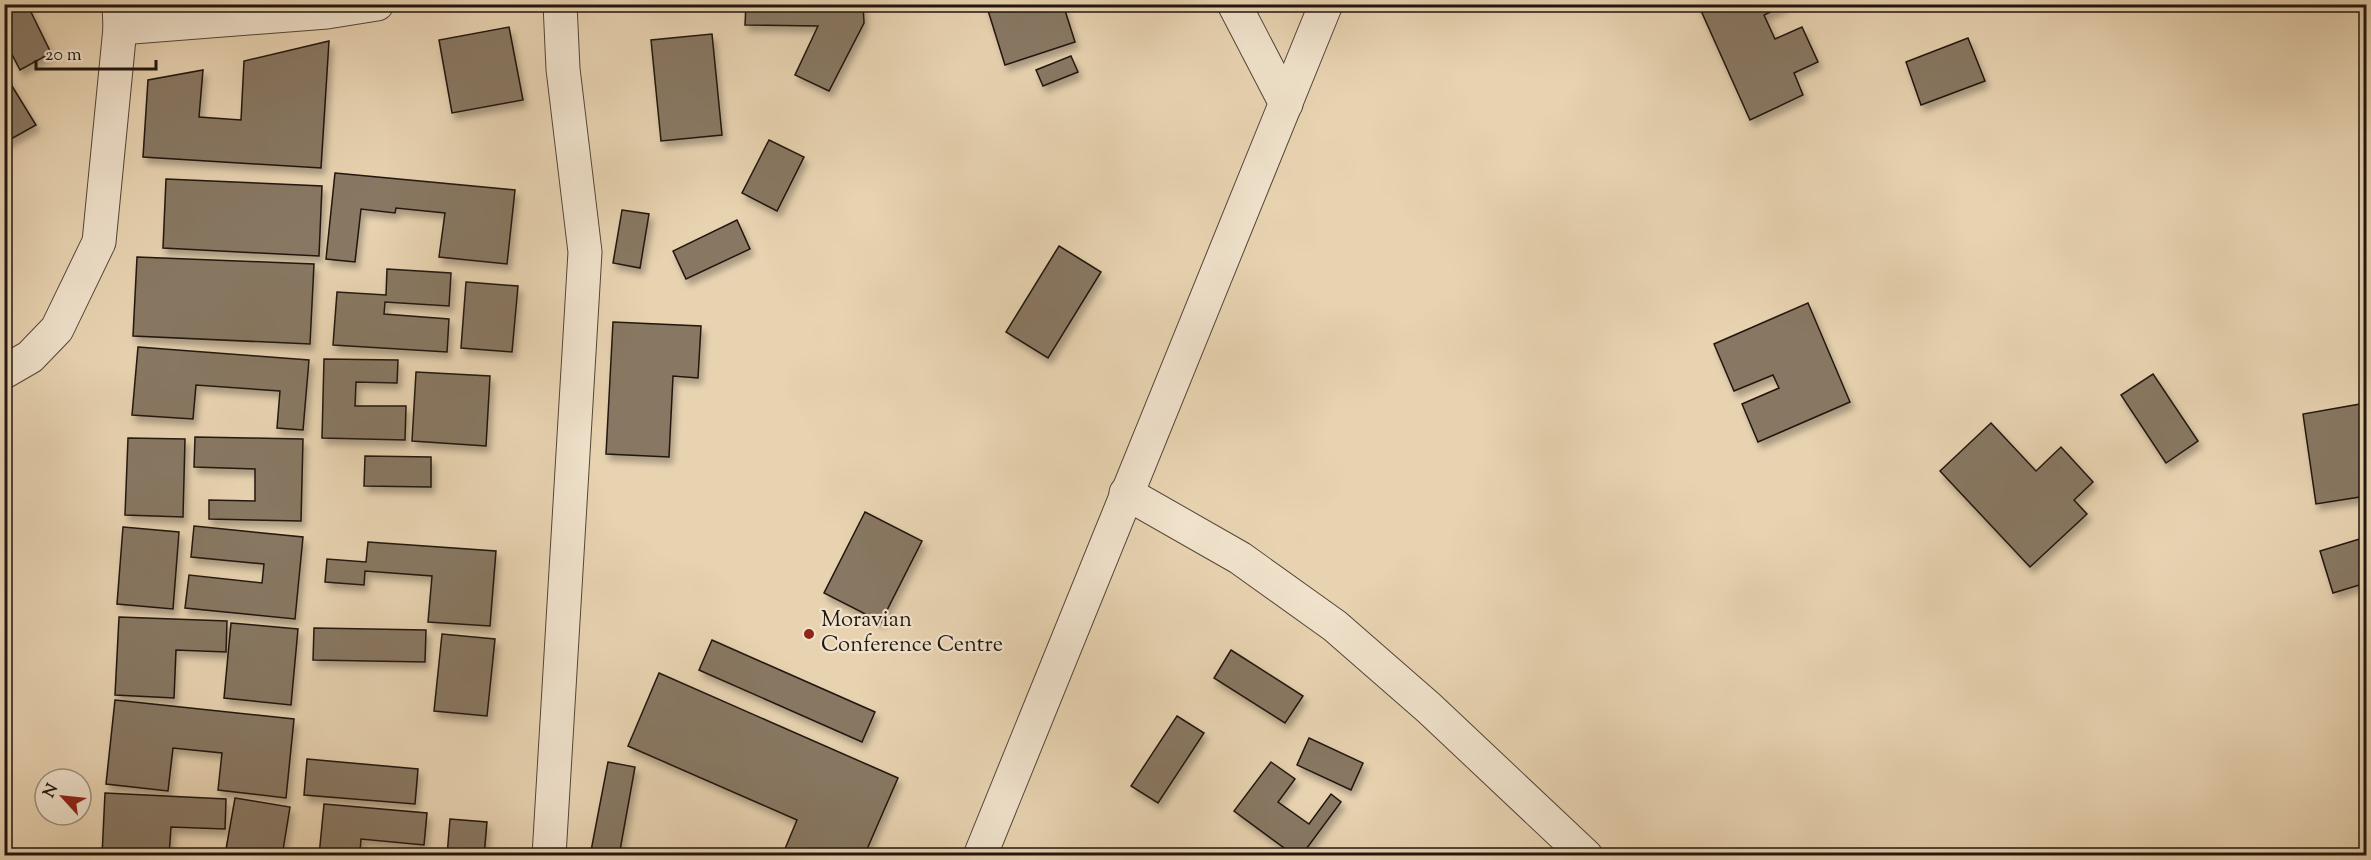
<svg xmlns="http://www.w3.org/2000/svg" width="2371" height="860" font-family="'Sorts Mill Goudy',serif">
	<defs>
		<filter id="shadow"><feDropShadow dx="3.5" dy="6" stdDeviation="3" flood-color="#0004"/></filter>
	</defs>
	<rect width="100%" height="100%" fill="#e8d3b1"/>
	<filter id="stains"><feTurbulence type="fractalNoise" baseFrequency=".00333" numOctaves="4"/><feColorMatrix values="0 0 0 0 .2 0 0 0 0 .09 0 0 0 0 .02 0 0 0 .5 -.17"/></filter>
	<radialGradient id="worn" r=".72"><stop offset=".6" stop-color="#630" stop-opacity="0"/><stop offset="1" stop-color="#630" stop-opacity=".3"/></radialGradient>
	<g fill="#887863" stroke="#21160e" stroke-width="1.5" filter="url(#shadow)">
		<path d="M4,4H27L51,53L20,70L4,39Z"/>
		<path d="M746,4H863L864,23L829,91L795,75L818,26L745,25Z"/>
		<path d="M986,4H1063L1075,42L1005,65Z"/>
		<path d="M1698,4H1787L1764,15L1775,39L1802,27L1818,62L1794,73L1803,95L1750,120Z"/>
		<path d="M509,27L523,100L452,113L439,40Z"/>
		<path d="M712,34L722,135L661,141L651,40Z"/>
		<path d="M1968,38L1985,81L1921,105L1906,62Z"/>
		<path d="M329,41L321,168L143,157L148,80L203,70L199,117L241,120L244,61Z"/>
		<path d="M1071,56L1078,72L1043,86L1036,70Z"/>
		<path d="M4,73L36,125L4,143Z"/>
		<path d="M769,140L804,157L777,211L742,193Z"/>
		<path d="M335,173L515,190L507,264L439,257L445,213L396,208L395,213L361,209L355,262L326,259Z"/>
		<path d="M166,179L322,186L319,256L163,248Z"/>
		<path d="M622,210L649,214L640,268L613,263Z"/>
		<path d="M737,220L750,249L686,279L673,251Z"/>
		<path d="M1059,246L1101,272L1048,358L1006,332Z"/>
		<path d="M137,257L314,264L310,344L133,336Z"/>
		<path d="M387,269L451,273L449,306L385,302L384,314L449,319L447,352L333,345L337,292L386,295Z"/>
		<path d="M466,282L518,286L512,352L461,348Z"/>
		<path d="M1808,303L1850,402L1758,442L1742,404L1779,388L1773,375L1734,391L1714,344Z"/>
		<path d="M613,322L701,326L698,378L673,376L669,457L606,454Z"/>
		<path d="M138,347L309,360L303,430L277,428L280,391L196,385L193,419L132,415Z"/>
		<path d="M324,359L398,360L397,383L356,382L355,406H406L405,440L322,438Z"/>
		<path d="M416,372L490,376L486,446L412,441Z"/>
		<path d="M2153,374L2198,441L2166,463L2121,395Z"/>
		<path d="M2366,403V496L2316,504L2303,414Z"/>
		<path d="M1991,423L2036,471L2061,447L2093,482L2074,500L2087,514L2030,567L1940,471Z"/>
		<path d="M195,437L303,439L301,521L209,519V500L255,501V469L194,467Z"/>
		<path d="M128,438L185,439L183,517L125,515Z"/>
		<path d="M365,456L431,457V487L364,486Z"/>
		<path d="M865,512L922,541L881,622L824,593Z"/>
		<path d="M194,526L303,537L295,619L185,608L189,575L262,583L264,564L191,557Z"/>
		<path d="M123,527L179,532L173,609L117,604Z"/>
		<path d="M2366,537V583L2333,593L2320,551Z"/>
		<path d="M368,542L496,551L490,626L428,622L432,576L365,571L364,585L325,582L327,559L366,562Z"/>
		<path d="M119,617L227,621L226,652L176,650L174,698L115,695Z"/>
		<path d="M231,623L298,629L291,705L224,698Z"/>
		<path d="M314,628L426,630L425,662L313,660Z"/>
		<path d="M442,634L495,639L487,716L434,711Z"/>
		<path d="M712,640L875,712L862,742L699,670Z"/>
		<path d="M1231,650L1303,696L1285,723L1214,678Z"/>
		<path d="M659,673L898,778L864,856H782L797,820L628,746Z"/>
		<path d="M115,700L294,719L286,798L218,790L222,753L173,748L168,791L106,784Z"/>
		<path d="M1177,716L1204,733L1158,803L1131,786Z"/>
		<path d="M1309,738L1363,763L1351,790L1297,765Z"/>
		<path d="M307,759L418,769L415,804L304,795Z"/>
		<path d="M608,762L635,767L619,856H590Z"/>
		<path d="M1271,762L1295,779L1278,802L1309,824L1331,794L1341,802L1301,856H1295L1234,811Z"/>
		<path d="M105,793L226,799L225,829L171,827L169,856H102Z"/>
		<path d="M235,798L290,807L282,856H198L209,852L225,855Z"/>
		<path d="M324,804L427,813L424,845L361,839L360,852L397,856H319Z"/>
		<path d="M450,819L487,822L484,856H447Z"/>
	</g>
	<g fill="none" stroke-linecap="round" stroke-linejoin="round">
		<g stroke="#534537" stroke-width="35">
			<g id="minor">
				<path d="M1234,4L1286,104"/>
				<path d="M120,28L327,12L377,4"/>
				<path d="M4,372L30,357L57,329L99,242L120,28L119,4"/>
				<path d="M1126,493L1240,558L1335,626L1429,708L1586,856"/>
				<path d="M549,856L585,252L563,69L560,4"/>
				<path d="M980,856L1326,4"/>
			</g>
		</g>
		<use href="#minor" stroke="#f0e2cc" stroke-width="33"/>
	</g>
	<circle fill="#8f2418" stroke="#f0e2cc" stroke-width="2" cx="809" cy="634" r="6"/>
	<g text-anchor="middle" dominant-baseline="central" stroke-width="4.5" stroke-linejoin="round" paint-order="stroke">
		<g font-size="22" fill="#21160e" stroke="#f0e2cc" text-anchor="start">
			<text x="821" y="621">Moravian<tspan x="821" dy="25">Conference Centre</tspan></text>
		</g>
	</g>
	<rect width="2371" height="860" fill="none" stroke="#e8d3b1" stroke-width="24"/>
	<rect x="6" y="6" width="2359" height="848" fill="none" stroke="#21160e" stroke-width="3"/>
	<rect x="12" y="12" width="2347" height="836" fill="none" stroke="#21160e" stroke-width="1.5"/>
	<g transform="translate(63 797) rotate(297)"><circle r="28" fill="#f0e2cc" stroke="#9d9080" stroke-width="1.5"/>
	<path d="M0-4.5L10 22L0 15L-10 22Z" fill="#8f2418"/>
	<text y="-9" font-size="16" font-weight="bold" text-anchor="middle" fill="#21160e">N</text>
	</g>
	<path d="M36 60v9h120v-9" fill="none" stroke="#21160e" stroke-width="3"/>
	<text x="45" y="60" font-size="18" fill="#21160e" stroke="#f0e2cc" stroke-width="4.5" paint-order="stroke">20 m</text>
	<rect width="100%" height="100%" filter="url(#stains)"/>
	<rect width="100%" height="100%" fill="url(#worn)"/>
</svg>
